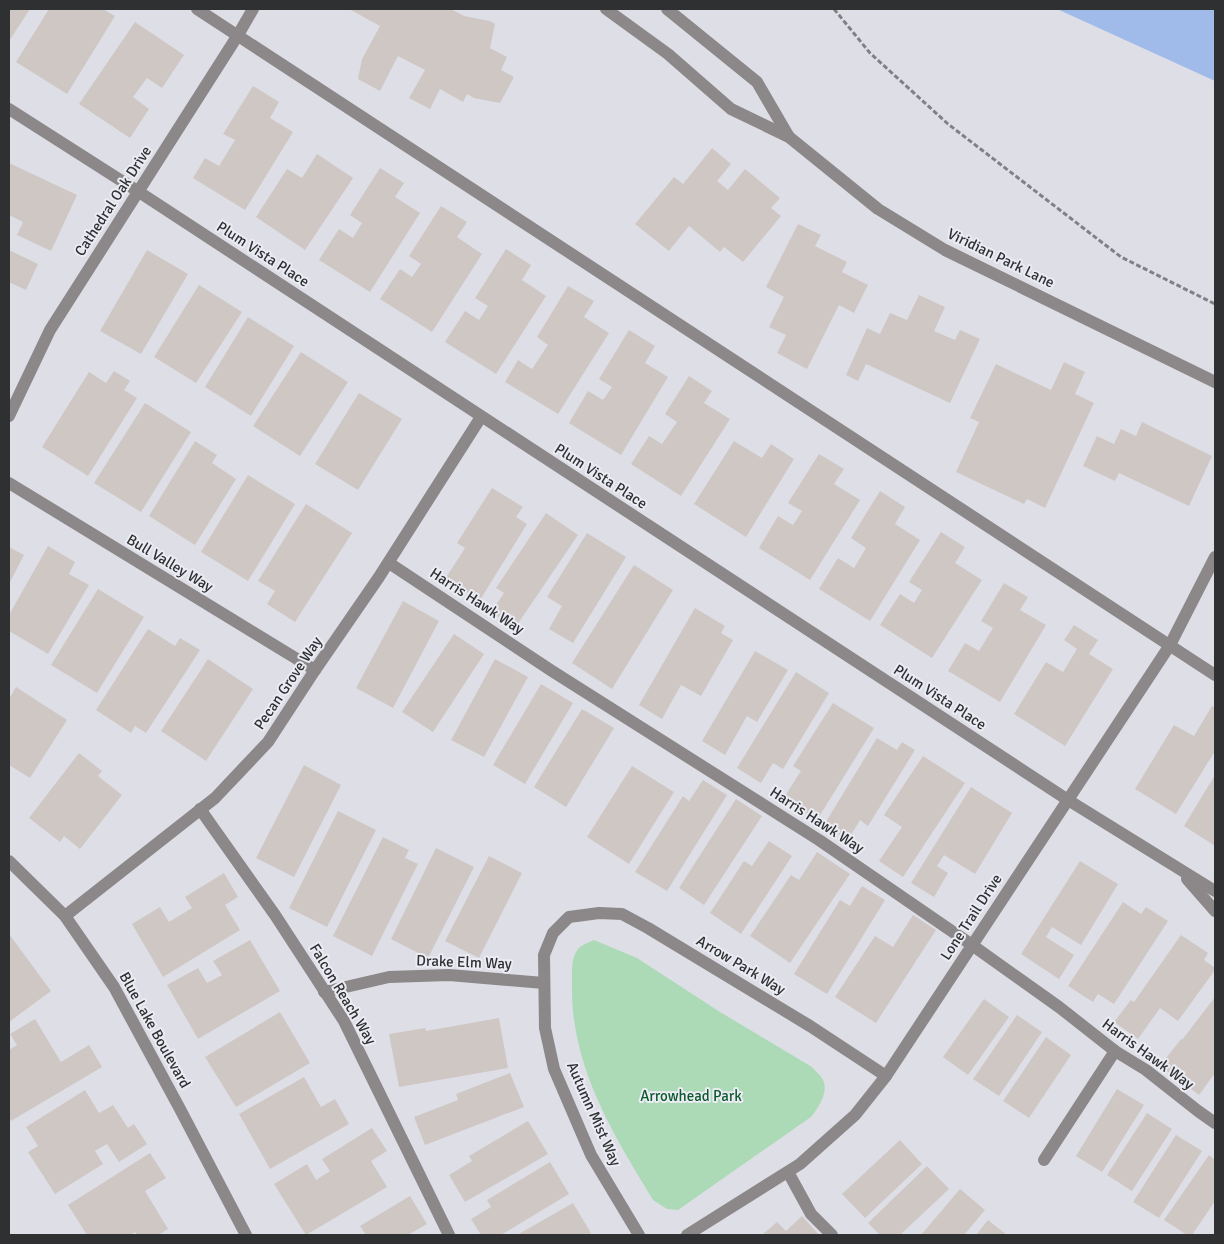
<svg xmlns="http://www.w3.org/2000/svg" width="1224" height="1244" font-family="Signika,sans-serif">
	<rect width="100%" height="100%" fill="#dedfe6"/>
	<path fill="#acdab7" d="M594,940L637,958L720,1012L812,1067C815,1071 821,1075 823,1080C829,1092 818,1108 811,1117L678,1210L667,1209L653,1200C612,1132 570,1065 572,983C572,972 571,958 578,949C581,945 590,942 594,940Z"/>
	<path fill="#a0bbe9" d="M1057,9H1215V81Z"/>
	<g fill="#cfc7c4">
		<path d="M9,9H30L9,41Z"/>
		<path d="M49,9H103L115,16L67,94L16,62Z"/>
		<path d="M349,9H451L464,16L490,21L495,24L490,48L507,57L501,70L514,77L500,103L474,98L467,94L463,102L440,89L430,109L409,98L425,70L398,56L380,91L358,79L362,59L380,26Z"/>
		<path d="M135,22L184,55L162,88L147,78L133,97L149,109L130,138L79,104Z"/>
		<path d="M253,86L279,102L270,118L293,132L245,210L193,178L205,158L219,166L235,140L223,134Z"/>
		<path d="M712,148L731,164L717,181L728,190L745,169L780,198L771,208L781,216L743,262L724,247L720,252L689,226L669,251L635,224L674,177L683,184Z"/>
		<path d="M317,154L353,178L305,250L256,217L287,169L302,178Z"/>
		<path d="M9,163L77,195L51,251L17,235L23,222L9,215Z"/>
		<path d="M380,168L404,183L395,197L420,213L370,292L319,260L339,229L353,238L362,223L350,215Z"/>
		<path d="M441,206L467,222L457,237L482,254L432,332L380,299L400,269L412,277L421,264L409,256Z"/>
		<path d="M798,224L821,235L815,246L847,262L842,272L868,285L854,313L839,305L807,369L777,353L786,335L769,327L784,297L766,287Z"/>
		<path d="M506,249L531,265L522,280L546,296L496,374L445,342L465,311L479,320L488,306L475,298Z"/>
		<path d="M9,250L38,264L26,290L9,282Z"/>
		<path d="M147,250L188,274L141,354L100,331Z"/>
		<path d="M199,285L242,312L196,383L154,357Z"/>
		<path d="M568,286L594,301L584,317L609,333L558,414L505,382L518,360L532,369L548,345L537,337Z"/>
		<path d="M919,295L945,307L934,331L955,340L960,330L980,339L950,403L866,364L858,381L846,375L867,328L880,334L890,313L907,320Z"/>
		<path d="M248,317L294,346L251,416L205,387Z"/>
		<path d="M629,330L655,346L645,363L668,377L621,455L569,423L588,391L603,400L612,387L599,379Z"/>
		<path d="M301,352L348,382L300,456L253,426Z"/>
		<path d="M1064,362L1085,372L1075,394L1094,403L1045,508L1027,499L1024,504L956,472L979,422L970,418L996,364L1051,390Z"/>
		<path d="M114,371L130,381L124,390L137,398L88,476L42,447L89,372L106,383Z"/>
		<path d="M689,376L712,391L704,403L730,419L681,496L631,464L649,436L662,444L677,422L665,414Z"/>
		<path d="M359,393L402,419L358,490L315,464Z"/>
		<path d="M145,403L191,432L141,512L94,483Z"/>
		<path d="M1142,422L1212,456L1189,506L1119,473L1115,481L1083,466L1097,436L1114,444L1121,429L1136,436Z"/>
		<path d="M195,441L217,455L212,463L236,479L195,545L149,516Z"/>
		<path d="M734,441L762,458L771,444L794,459L746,537L694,504Z"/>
		<path d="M819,454L844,469L834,484L860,500L810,580L759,548L778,516L793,525L802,511L788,503Z"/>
		<path d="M248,475L295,504L248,581L201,552Z"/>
		<path d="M492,488L523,507L516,517L527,524L480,600L445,579L465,548L457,543Z"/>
		<path d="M880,491L905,507L895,524L920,540L870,621L819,589L838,558L854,568L866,548L851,538Z"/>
		<path d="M306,504L352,533L295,622L267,604L275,591L258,581Z"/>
		<path d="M546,513L578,535L515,628L491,612L504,593L496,588Z"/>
		<path d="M941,532L965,547L955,563L982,580L932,658L880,625L900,594L914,603L922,590L909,582Z"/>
		<path d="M587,533L626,557L573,643L549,629L562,606L547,597Z"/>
		<path d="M48,546L75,562L69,574L89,585L48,654L9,631V615Z"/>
		<path d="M9,547L24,555L9,584Z"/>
		<path d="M634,565L673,590L612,689L572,663Z"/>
		<path d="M1004,583L1028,597L1020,610L1046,625L1000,702L948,671L965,643L979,651L993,628L981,621Z"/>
		<path d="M98,589L144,617L97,693L51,665Z"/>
		<path d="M403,601L439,621L393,708L356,688Z"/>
		<path d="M695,608L725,626L721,633L733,640L701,696L681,685L662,719L639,705Z"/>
		<path d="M1074,625L1098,640L1089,654L1113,669L1065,746L1014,714L1046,662L1063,672L1077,649L1064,640Z"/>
		<path d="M148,629L175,646L180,638L200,650L146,733L135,726L131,733L96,710Z"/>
		<path d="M454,634L484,654L433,732L402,712Z"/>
		<path d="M755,651L788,670L757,722L747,716L725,755L702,741Z"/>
		<path d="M208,659L253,689L206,761L161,731Z"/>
		<path d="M495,659L528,677L484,757L451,740Z"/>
		<path d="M796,672L829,693L783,769L773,763L761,783L737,768Z"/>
		<path d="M541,684L573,703L525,784L493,765Z"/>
		<path d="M16,687L67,720L30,778L9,765V699Z"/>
		<path d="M833,703L874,728L817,820L783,799L801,771L793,766Z"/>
		<path d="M1212,706L1215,708V751L1176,814L1135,789L1174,725L1194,736Z"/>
		<path d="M582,709L614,728L566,807L534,787Z"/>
		<path d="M877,738L897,750L902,742L915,750L868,826L860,820L848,840L824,825Z"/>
		<path d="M79,753L102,771L98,776L122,795L80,849L64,836L60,842L29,818Z"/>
		<path d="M923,756L965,783L903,877L879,861L902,827L884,815Z"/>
		<path d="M304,765L341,785L294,877L256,858Z"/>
		<path d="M632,766L674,792L629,864L587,837Z"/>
		<path d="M1215,775V846L1184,826Z"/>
		<path d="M703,780L727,795L667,891L635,872L683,796L689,801Z"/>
		<path d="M971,787L1012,813L975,874L944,855L937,866L948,873L934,897L911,883Z"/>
		<path d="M736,799L762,816L704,905L679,888Z"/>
		<path d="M338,811L376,830L327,927L289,908Z"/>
		<path d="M383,837L409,850L405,858L418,864L372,956L333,936Z"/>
		<path d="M769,841L792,856L741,934L710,913L744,861L752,866Z"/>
		<path d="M436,848L474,867L428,958L391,939Z"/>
		<path d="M817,852L850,874L790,963L750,936L791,875L799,880Z"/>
		<path d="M489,856L522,873L479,958L445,941Z"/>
		<path d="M1080,861L1118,884L1081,945L1052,927L1046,937L1074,955L1059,979L1021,954Z"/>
		<path d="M224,873L238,897L225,905L240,930L163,977L132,924L160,907L169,922L192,908L185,897Z"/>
		<path d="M862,886L885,900L827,994L794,974L840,900L850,906Z"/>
		<path d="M1123,902L1141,914L1146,907L1168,921L1114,1004L1098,994L1093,1002L1068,986Z"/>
		<path d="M913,915L936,930L876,1023L835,997L875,936L893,947Z"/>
		<path d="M9,934L51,991L9,1022Z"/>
		<path d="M1181,935L1208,953L1204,960L1215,968V970L1178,1021L1160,1008L1138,1039L1114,1022L1131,1000L1134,1002Z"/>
		<path d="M250,940L280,991L198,1039L167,985L198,968L207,983L222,975L213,961Z"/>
		<path d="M1215,997V1073L1199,1095L1160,1066L1181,1039L1182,1040Z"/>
		<path d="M984,999L1009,1017L968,1075L943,1057Z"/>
		<path d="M280,1012L310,1063L236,1107L205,1057Z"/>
		<path d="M1017,1015L1042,1032L999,1096L973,1079Z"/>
		<path d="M499,1018L508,1068L399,1087L389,1034L425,1028L426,1031Z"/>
		<path d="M35,1019L61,1062L89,1045L102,1067L11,1121L9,1117V1050L17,1045L10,1034Z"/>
		<path d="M1046,1037L1071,1055L1029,1118L1003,1101Z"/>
		<path d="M510,1073L524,1107L425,1145L414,1117L458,1100L456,1094Z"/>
		<path d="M304,1077L321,1107L335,1099L349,1124L270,1169L239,1114Z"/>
		<path d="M1117,1089L1144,1105L1102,1172L1076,1156Z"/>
		<path d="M85,1090L99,1113L113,1105L128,1128L134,1124L147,1144L119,1162L107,1144L95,1151L103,1164L55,1194L28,1152L38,1146L26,1127Z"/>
		<path d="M1147,1113L1172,1129L1132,1191L1107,1175Z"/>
		<path d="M528,1121L548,1154L465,1202L449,1175L472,1161L469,1156Z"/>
		<path d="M372,1128L387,1151L371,1161L387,1187L306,1235L274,1184L307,1164L316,1180L330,1171L322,1159Z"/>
		<path d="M1176,1135L1202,1151L1159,1218L1133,1202Z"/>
		<path d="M900,1140L922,1164L865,1218L842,1194Z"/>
		<path d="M150,1153L166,1178L145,1191L168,1229L158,1235H137L135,1232L130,1235H87L68,1205Z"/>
		<path d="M1209,1155L1215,1160V1201L1192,1235H1187L1164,1220Z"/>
		<path d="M550,1162L569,1194L501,1235H481L471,1219L491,1207L487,1200Z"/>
		<path d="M927,1166L949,1189L900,1235H880L868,1223Z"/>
		<path d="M960,1189L985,1210L964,1235H921Z"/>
		<path d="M410,1196L427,1224L408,1235H366L360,1226Z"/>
		<path d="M573,1203L591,1233L586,1235H517Z"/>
		<path d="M802,1216L819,1235H762L777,1222L786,1231Z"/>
		<path d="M988,1220L1007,1235H976Z"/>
	</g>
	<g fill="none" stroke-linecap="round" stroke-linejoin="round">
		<path stroke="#808185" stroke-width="3" stroke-dasharray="5 2.5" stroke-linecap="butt" d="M834,9L870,53L948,124L1121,257L1215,304"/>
		<g stroke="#8c8889" stroke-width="12">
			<path d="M197,9L1215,675"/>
			<path d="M606,9L668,54L731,109L789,137L878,209L945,250L1215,382"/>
			<path d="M667,9L757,82L789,137"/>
			<path d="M9,109L139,192L1068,800L1215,891"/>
			<path d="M9,416L50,330L238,35L253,9"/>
			<path d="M9,483L315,670"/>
			<path d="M389,563L552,671L819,840L972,945L1059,1007L1115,1051L1146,1070L1198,1111L1215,1123"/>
			<path d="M200,809L275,915L344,1021L449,1235"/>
			<path d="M9,861L65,916L114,987L180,1109L246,1235"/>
			<path d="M1187,879L1215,911"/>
			<path d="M65,916L215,798L268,742L315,670L379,577L481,417"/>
			<path d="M324,992L389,977L449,975L544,983"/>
			<path d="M1044,1160L1115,1051"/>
			<path d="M788,1172L811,1214L832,1235"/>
			<path d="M639,1235L591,1155L554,1069L545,1028L544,955L553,933L569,917L599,913L622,914L648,928L810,1026L886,1076"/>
			<path d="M687,1235L800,1164L855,1115L886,1076L1170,645L1215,557"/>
		</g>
	</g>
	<g text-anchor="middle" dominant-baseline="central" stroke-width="4" stroke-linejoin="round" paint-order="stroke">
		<g font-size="15" fill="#2f3032" stroke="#ebecf3">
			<text transform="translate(113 201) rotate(-57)">Cathedral Oak Drive</text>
			<text transform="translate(263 254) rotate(33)">Plum Vista Place</text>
			<text transform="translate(1001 258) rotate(26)">Viridian Park Lane</text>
			<text transform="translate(601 476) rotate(33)">Plum Vista Place</text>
			<text transform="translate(170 563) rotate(31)">Bull Valley Way</text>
			<text transform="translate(477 601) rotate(33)">Harris Hawk Way</text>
			<text transform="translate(288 683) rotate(-56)">Pecan Grove Way</text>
			<text transform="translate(940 697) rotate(33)">Plum Vista Place</text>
			<text transform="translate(817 820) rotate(33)">Harris Hawk Way</text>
			<text transform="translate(971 917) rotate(-57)">Lone Trail Drive</text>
			<text transform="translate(464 962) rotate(2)">Drake Elm Way</text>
			<text transform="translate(741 965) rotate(31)">Arrow Park Way</text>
			<text transform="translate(343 994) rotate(59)">Falcon Reach Way</text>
			<text transform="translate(155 1030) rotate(61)">Blue Lake Boulevard</text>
			<text transform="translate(1148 1054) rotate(36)">Harris Hawk Way</text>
			<text transform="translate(594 1114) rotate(66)">Autumn Mist Way</text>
		</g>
		<g font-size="15" fill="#0c592d" stroke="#ebecf3">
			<text x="691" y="1096">Arrowhead Park</text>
		</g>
	</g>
	<rect width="1224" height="1244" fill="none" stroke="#2f3032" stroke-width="20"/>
</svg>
